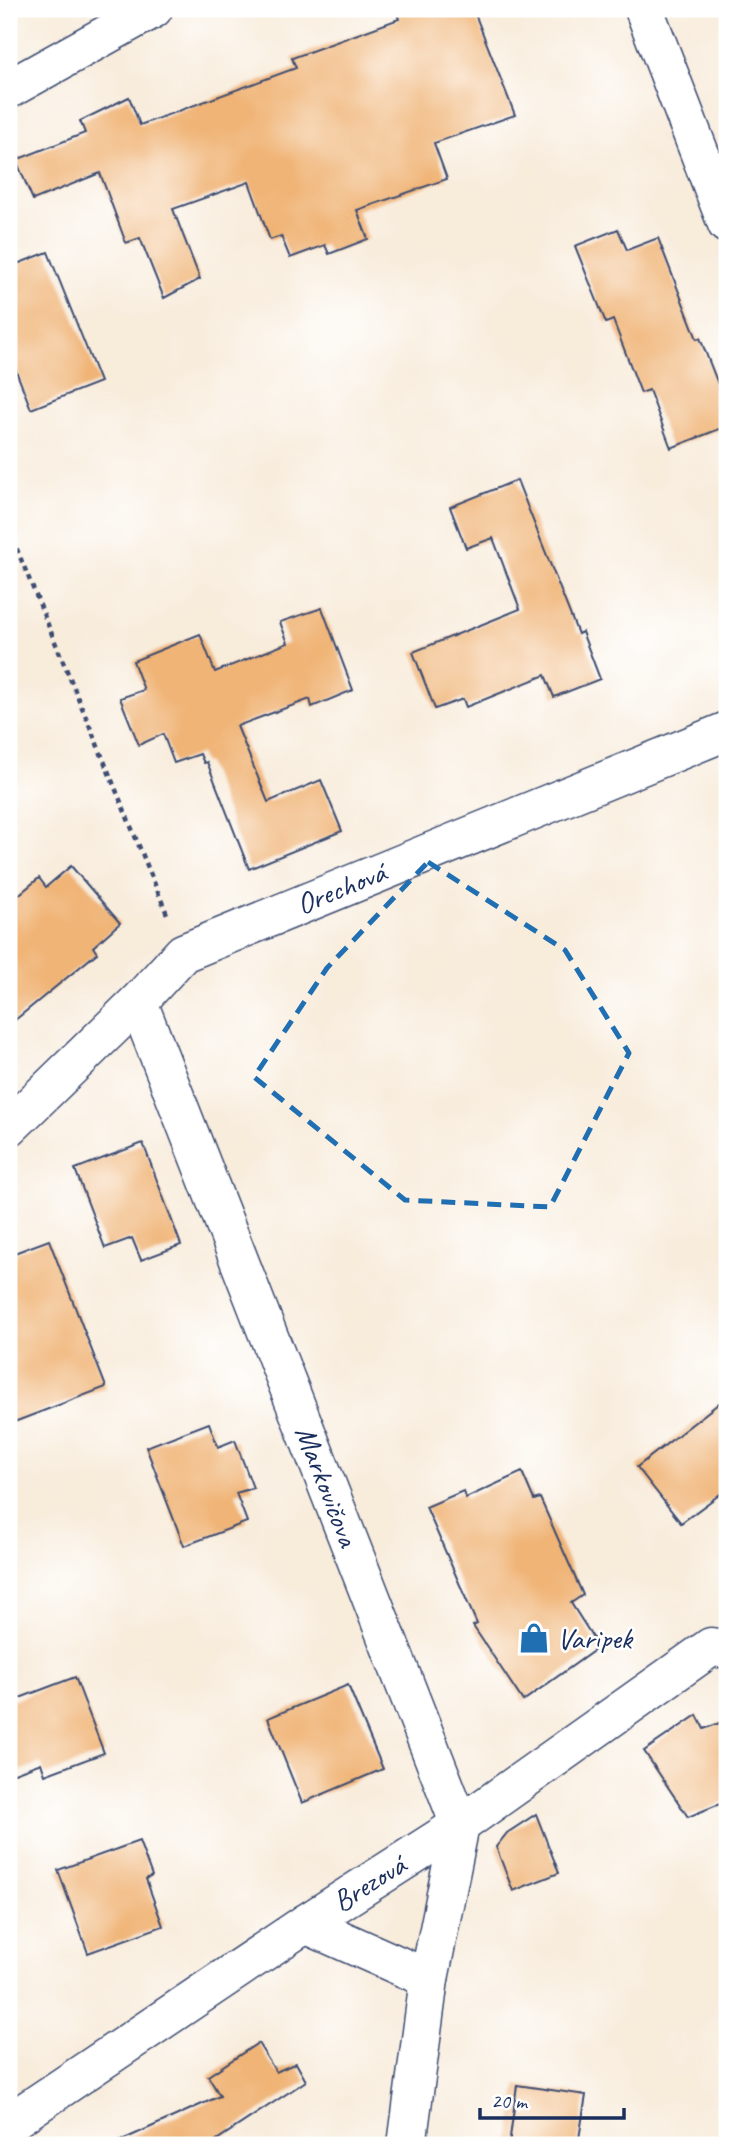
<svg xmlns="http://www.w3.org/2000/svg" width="736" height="2154" font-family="Caveat,sans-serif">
	<rect width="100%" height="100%" fill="#fff"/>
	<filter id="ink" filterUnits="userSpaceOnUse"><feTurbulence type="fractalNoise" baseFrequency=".0143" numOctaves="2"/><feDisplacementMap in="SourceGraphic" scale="14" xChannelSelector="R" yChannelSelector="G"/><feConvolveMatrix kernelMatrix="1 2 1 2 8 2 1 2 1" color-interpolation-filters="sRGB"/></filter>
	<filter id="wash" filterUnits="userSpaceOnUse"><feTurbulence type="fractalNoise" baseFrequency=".00686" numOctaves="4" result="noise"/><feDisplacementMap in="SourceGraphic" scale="28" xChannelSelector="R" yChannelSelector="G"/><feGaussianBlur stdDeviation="1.57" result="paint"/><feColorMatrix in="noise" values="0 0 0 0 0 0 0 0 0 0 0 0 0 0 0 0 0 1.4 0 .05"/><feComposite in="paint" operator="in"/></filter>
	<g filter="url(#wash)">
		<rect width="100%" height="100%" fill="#f8ecdb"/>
		<g id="blocks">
			<g fill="#f0b476">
				<path d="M395,9H473L515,115L434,143L447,179L357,210L368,239L329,254L325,245L290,258L281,236L270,240L249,182L173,209L200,279L164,298L140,238L126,243L100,173L33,200L16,160L85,133L80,121L129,97L140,125L296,68L292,58L399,19Z"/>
				<path d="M618,229L627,250L658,238L697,339L700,338L727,407V426L671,448L649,390L641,393L613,320L606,323L575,246Z"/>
				<path d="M48,252L100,382L31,409L9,353V267Z"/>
				<path d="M517,480L578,634L582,632L600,679L554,697L545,675L466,707L463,699L435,709L413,652L520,609L493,538L466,548L450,507Z"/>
				<path d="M322,608L353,690L312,707L310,699L237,726L268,802L321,780L342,831L249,869L207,762L204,763L200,754L174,763L163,734L139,745L120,698L144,690L133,661L200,634L215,672L288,643L280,622Z"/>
				<path d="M71,866L120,923L93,947L97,953L9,1025V903L39,878L46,887Z"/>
				<path d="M143,1143L181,1245L141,1260L132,1238L105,1248L75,1169Z"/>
				<path d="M49,1240L106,1387L9,1424V1255Z"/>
				<path d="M727,1397V1489L681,1523L637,1467Z"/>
				<path d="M209,1423L218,1447L235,1440L253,1488L236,1493L247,1522L184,1546L146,1447Z"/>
				<path d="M522,1472L534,1500L540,1498L583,1595L571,1603L599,1647L523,1701L473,1626L477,1624L426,1507L463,1491L466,1498Z"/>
				<path d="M75,1677L104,1753L45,1775L41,1763L9,1775V1702Z"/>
				<path d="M348,1685L383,1769L302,1803L268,1718Z"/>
				<path d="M697,1715L704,1729L727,1720V1801L688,1817L644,1751Z"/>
				<path d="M536,1814L559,1873L513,1891L496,1847L507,1833Z"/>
				<path d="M139,1841L152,1876L146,1879L163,1926L88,1953L58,1870Z"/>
				<path d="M258,2043L276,2072L296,2063L306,2081L209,2145H111L220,2096L208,2076Z"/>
				<path d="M517,2085L586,2095L578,2145H509Z"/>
			</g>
		</g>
	</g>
	<g filter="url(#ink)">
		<use href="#blocks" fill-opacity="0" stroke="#3c4b71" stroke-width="2"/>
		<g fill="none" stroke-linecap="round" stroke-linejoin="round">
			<g stroke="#3c4b71" stroke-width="41">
				<g id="street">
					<path d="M644,9L727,224"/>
					<path d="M9,89L153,9"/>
					<path d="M138,1002L460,1825L429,1979L407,2145"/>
					<path d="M9,1127L138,1002L183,953L727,731"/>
					<path d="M305,1924L429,1979"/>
					<path d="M9,2123L305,1924L460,1825L711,1647L727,1649"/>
				</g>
			</g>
			<path stroke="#3c4b71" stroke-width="4.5" stroke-dasharray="5 5" stroke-linecap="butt" d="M9,530L167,914"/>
			<use href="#street" stroke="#fff" stroke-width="38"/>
		</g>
	</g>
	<path fill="none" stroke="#1f6fb2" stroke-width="5" stroke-dasharray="14 9" stroke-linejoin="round" d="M428,862L565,950L629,1053L550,1207L405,1200L254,1077L327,968Z"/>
	<defs>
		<g id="shop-bare" transform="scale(2.415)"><path d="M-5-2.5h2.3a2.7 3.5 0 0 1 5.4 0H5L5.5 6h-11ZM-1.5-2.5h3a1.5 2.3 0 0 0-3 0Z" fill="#1f6fb2" stroke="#fff" stroke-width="2.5" paint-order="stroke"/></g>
	</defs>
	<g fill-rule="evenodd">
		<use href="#shop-bare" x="534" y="1638"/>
	</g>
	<g text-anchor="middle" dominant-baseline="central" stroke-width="5" stroke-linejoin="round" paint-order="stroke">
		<g font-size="30" fill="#1b2f5e" stroke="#fff">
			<text transform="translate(341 888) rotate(-22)">Orechová</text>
			<text transform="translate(327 1486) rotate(69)">Markovičova</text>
			<text transform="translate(369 1883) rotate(-32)">Brezová</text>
		</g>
		<g font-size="30" fill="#1b2f5e" stroke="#fff" text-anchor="start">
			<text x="557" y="1638">Varipek</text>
		</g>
	</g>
	<rect width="736" height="2154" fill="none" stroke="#fff" stroke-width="35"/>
	<path d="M480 2108v10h144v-10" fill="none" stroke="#1b2f5e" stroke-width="3.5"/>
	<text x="491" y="2108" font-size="21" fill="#1b2f5e" stroke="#ffffff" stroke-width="5" paint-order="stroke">20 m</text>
</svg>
